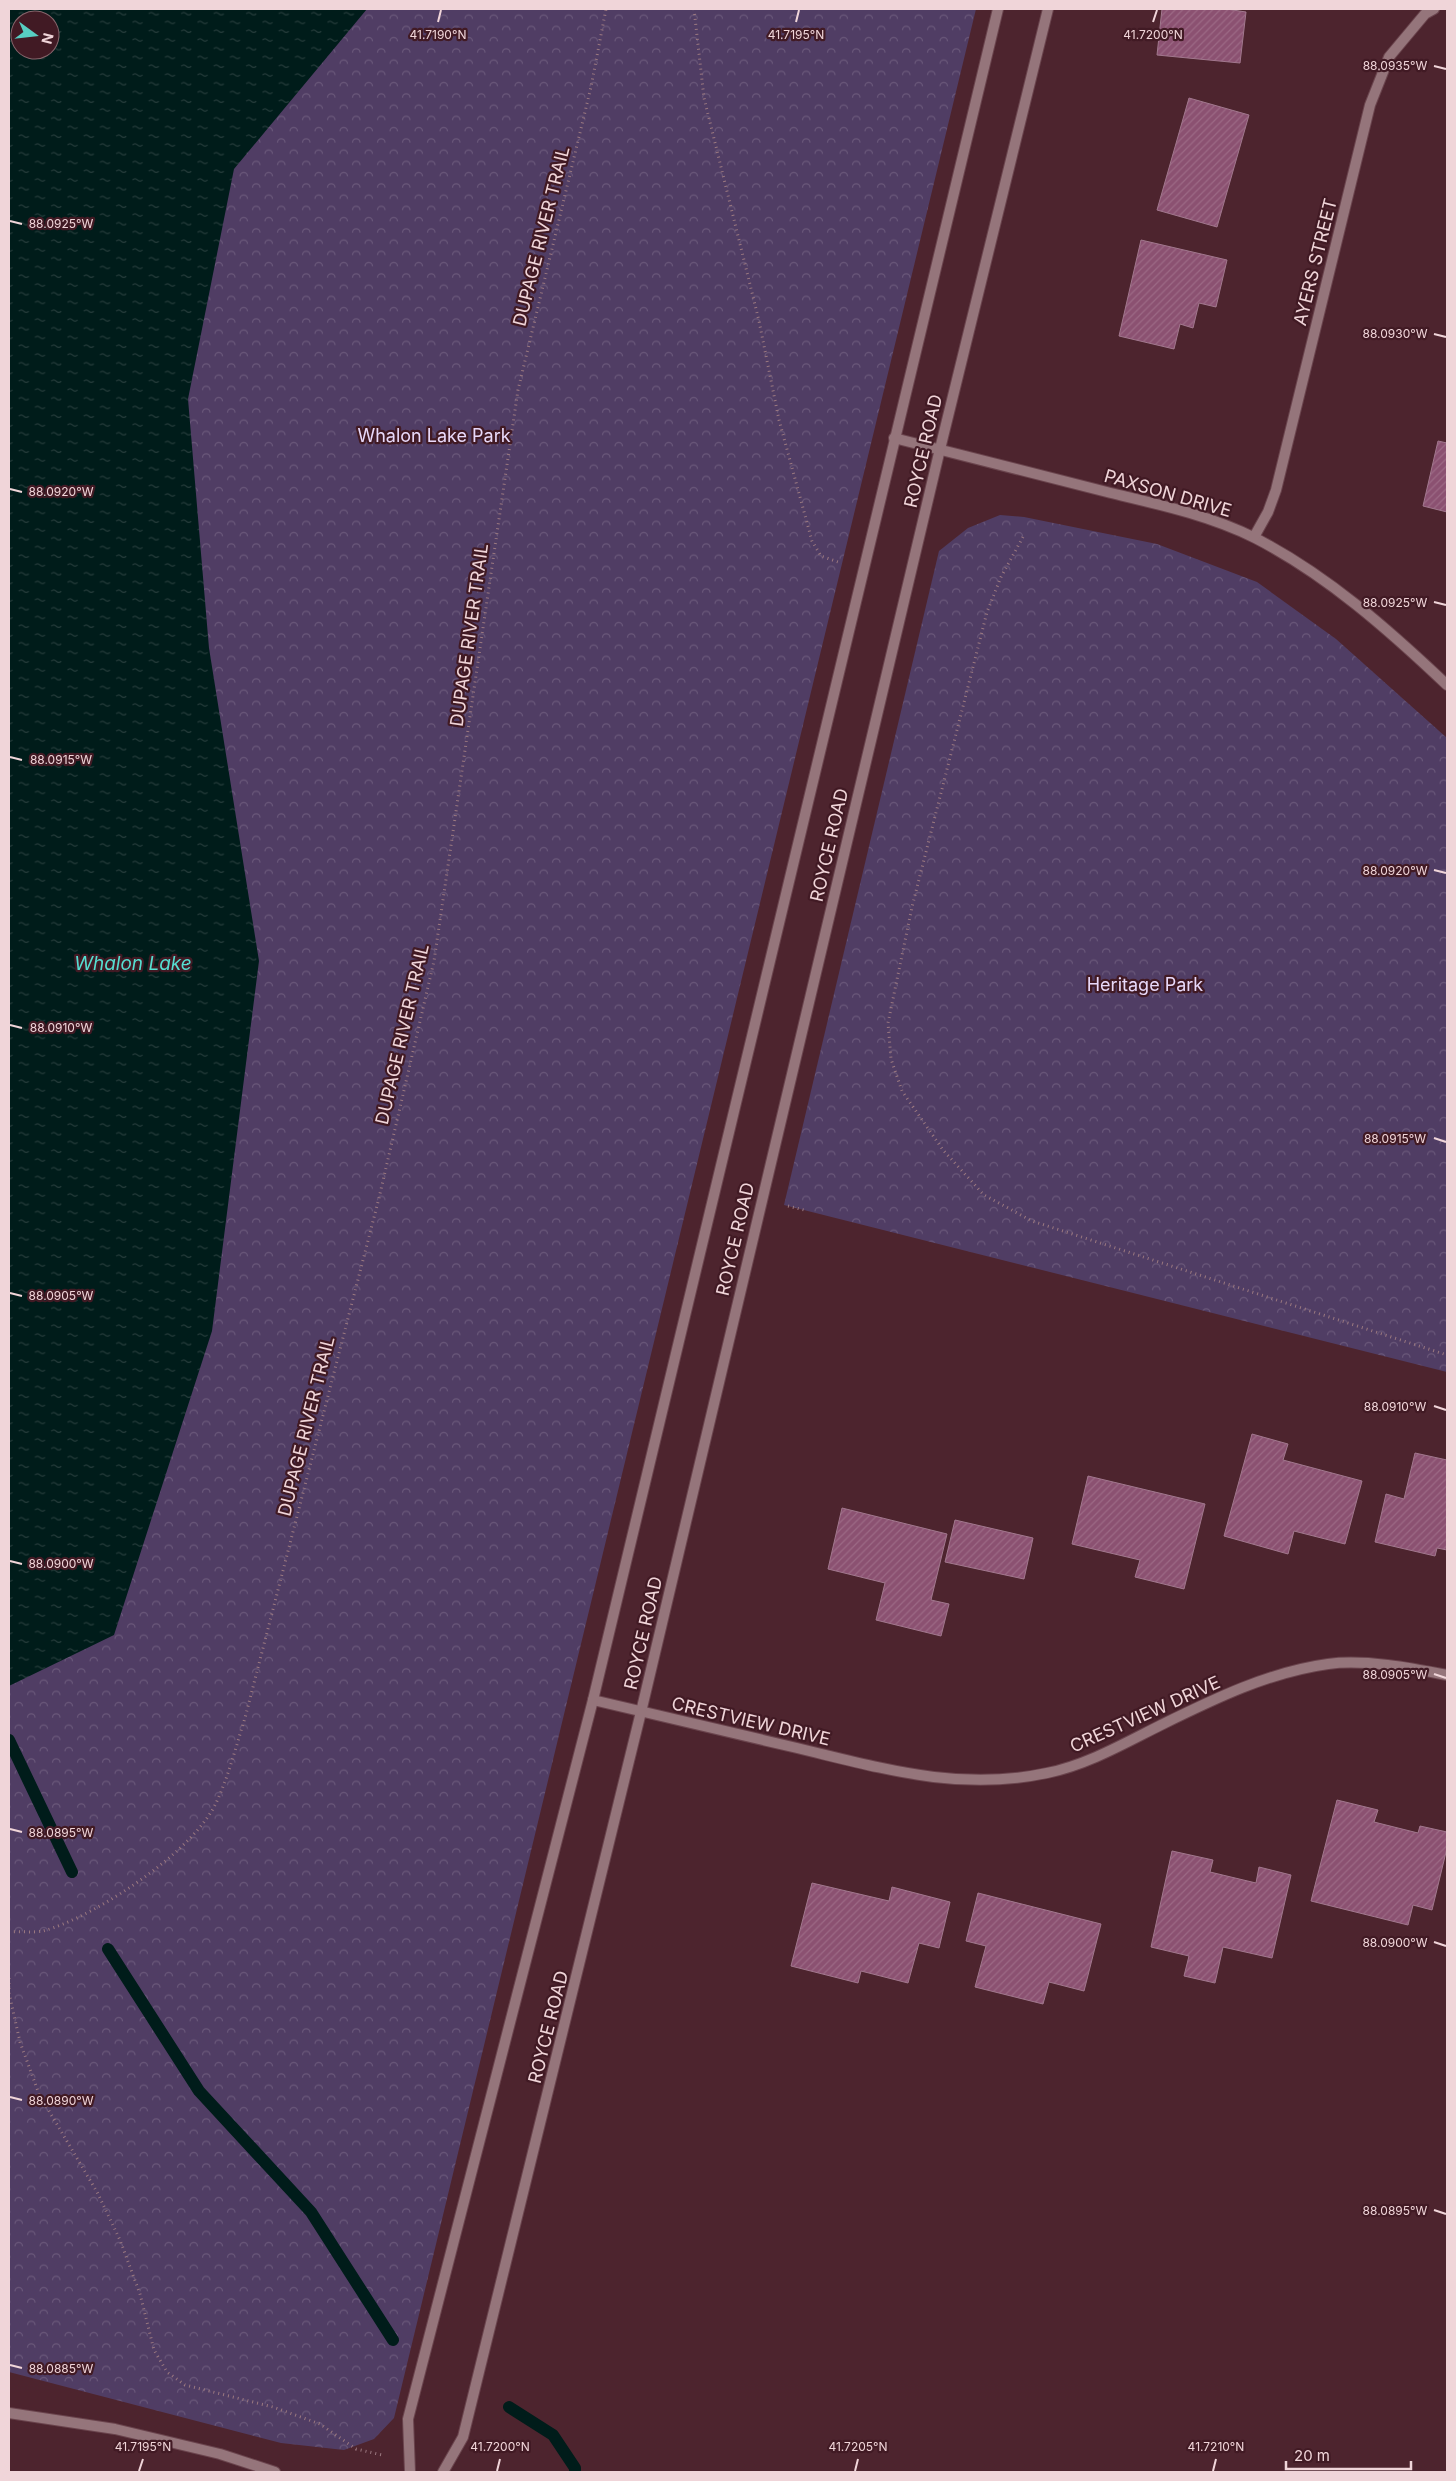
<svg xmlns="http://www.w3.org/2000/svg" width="1456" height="2481" font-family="Inter,sans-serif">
	<defs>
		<pattern id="park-crowns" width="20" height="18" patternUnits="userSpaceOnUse" patternTransform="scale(1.25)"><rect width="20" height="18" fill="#503d64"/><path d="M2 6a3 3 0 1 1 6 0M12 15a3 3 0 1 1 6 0" fill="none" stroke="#6a587a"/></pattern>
		<pattern id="water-ripples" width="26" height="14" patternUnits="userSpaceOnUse" patternTransform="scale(1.25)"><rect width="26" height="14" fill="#001c1a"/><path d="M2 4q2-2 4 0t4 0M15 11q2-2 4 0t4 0" fill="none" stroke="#263c3b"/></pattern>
		<pattern id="building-hatch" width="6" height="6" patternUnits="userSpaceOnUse" patternTransform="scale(1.25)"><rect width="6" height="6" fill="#8b5171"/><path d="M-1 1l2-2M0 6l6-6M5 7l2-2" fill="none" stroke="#9c6985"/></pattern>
	</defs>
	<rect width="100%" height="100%" fill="#4d242e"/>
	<g fill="url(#park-crowns)" fill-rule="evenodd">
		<path d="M9,9H976L394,2418L374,2439L344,2450L281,2443L9,2372ZM20,20H50V50H20Z"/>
		<path d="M1000,515L1024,517L1157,544L1257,582L1336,639L1447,738V1372L784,1205L939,551L968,528Z"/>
	</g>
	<path fill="url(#water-ripples)" fill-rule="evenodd" d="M9,9H367L234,169L188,399L209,648L259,961L212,1331L114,1635L9,1686ZM20,20H50V50H20Z"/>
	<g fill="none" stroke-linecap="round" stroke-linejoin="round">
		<g stroke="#001c1a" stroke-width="12">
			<path d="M9,1740L72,1872"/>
			<path d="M108,1949L199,2091L311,2212L393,2340"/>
			<path d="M509,2407L553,2435L575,2468V2472"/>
		</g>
	</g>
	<g fill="url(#building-hatch)" stroke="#a2788e">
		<path d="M1162,9H1226L1246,12L1240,63L1157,55Z"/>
		<path d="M1189,98L1249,115L1217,227L1157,210Z"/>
		<path d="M1141,240L1227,260L1216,307L1199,303L1193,328L1180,324L1174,349L1119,336Z"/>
		<path d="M1438,441L1447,443V512L1423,506Z"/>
		<path d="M1252,1434L1288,1444L1283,1460L1362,1481L1345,1544L1294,1531L1288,1554L1224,1536Z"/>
		<path d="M1415,1453L1447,1460V1550L1437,1548L1435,1556L1375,1542L1386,1494L1404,1499Z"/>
		<path d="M1088,1476L1205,1504L1184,1589L1135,1577L1140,1560L1072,1544Z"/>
		<path d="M842,1508L947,1534L931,1600L949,1604L941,1636L876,1620L885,1583L828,1569Z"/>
		<path d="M955,1520L1033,1538L1024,1579L945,1562Z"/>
		<path d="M1337,1800L1378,1810L1374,1822L1418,1833L1420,1826L1447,1832V1848L1432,1910L1413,1905L1408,1925L1311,1901Z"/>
		<path d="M1172,1851L1213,1860L1210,1872L1256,1883L1259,1867L1291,1875L1272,1958L1223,1947L1215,1983L1184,1976L1189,1956L1151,1947Z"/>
		<path d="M812,1883L889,1901L892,1887L950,1902L939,1948L919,1943L908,1983L861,1971L858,1983L791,1966Z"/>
		<path d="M978,1893L1101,1924L1084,1991L1049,1982L1043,2004L975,1987L986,1946L966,1941Z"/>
	</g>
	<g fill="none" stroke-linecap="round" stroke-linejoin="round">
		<g stroke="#6a444d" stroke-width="12">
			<path id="service" d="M9,2413L115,2429L220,2454L275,2472"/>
		</g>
		<g stroke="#6a444d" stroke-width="12">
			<g id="minor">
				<path d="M894,438C966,456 1037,474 1107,492C1157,504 1209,515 1255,538C1327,575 1389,630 1447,685"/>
				<path d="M1254,537L1268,512L1276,490L1370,105L1389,57L1425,14L1434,9"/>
				<path d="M593,1700C661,1716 729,1732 797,1748C881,1768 959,1792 1047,1773C1087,1765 1125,1743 1161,1725C1214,1699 1269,1672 1328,1664C1364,1659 1411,1668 1447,1675"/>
			</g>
		</g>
		<g stroke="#6a444d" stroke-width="12">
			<g id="tertiary">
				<path d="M410,2472L408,2419L593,1700L998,9"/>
				<path d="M443,2472L463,2437L641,1712L940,449L1048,9"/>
			</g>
		</g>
		<g stroke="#9b7980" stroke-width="3" stroke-dasharray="1 4" stroke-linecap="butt">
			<path d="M694,9L704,98L759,321L779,420L812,541L821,556L838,562"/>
			<path d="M1023,537L1001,577L987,612L912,907L888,1023L891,1059L902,1091L943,1150L984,1195L1032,1221L1447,1355"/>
			<path d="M788,1206L804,1210"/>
			<path d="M9,1932C19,1931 33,1933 43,1931C95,1917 195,1851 217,1801C229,1775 236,1746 245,1718L379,1198L434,961L518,390L591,87L606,9"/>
			<path d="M9,1978V1993L20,2042L39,2094L97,2192L120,2240L140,2294L154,2350L167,2372L185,2385L273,2407L320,2424L356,2449L382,2455"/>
		</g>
		<use href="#service" stroke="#95757b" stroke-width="10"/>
		<use href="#minor" stroke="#95757b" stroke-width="10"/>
		<use href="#tertiary" stroke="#95757b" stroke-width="10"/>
	</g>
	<path fill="none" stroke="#f0d5d9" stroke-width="2" d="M438,22L441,10M796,22L799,10M1153,22L1157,10M1434,66L1446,69M10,221L22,224M1434,334L1446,337M10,489L22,492M1434,602L1446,605M10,757L22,760M1434,870L1446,873M10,1025L22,1028M1434,1138L1446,1142M10,1293L22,1296M1434,1406L1446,1410M10,1561L22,1564M1434,1674L1446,1678M10,1829L22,1832M1434,1942L1446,1946M10,2097L22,2100M1434,2210L1446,2214M10,2365L22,2368M139,2471L143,2459M497,2471L500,2459M855,2471L858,2459M1213,2471L1216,2459"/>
	<g text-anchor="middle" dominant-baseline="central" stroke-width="4.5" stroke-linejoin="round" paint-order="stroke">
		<g font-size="18" fill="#f0d5d9" stroke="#411a24">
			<text transform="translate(541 236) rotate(-76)">DUPAGE RIVER TRAIL</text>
			<text transform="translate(1315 262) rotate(-76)">AYERS STREET</text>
			<text transform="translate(923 451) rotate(-77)">ROYCE ROAD</text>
			<text transform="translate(1168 493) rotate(16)">PAXSON DRIVE</text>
			<text transform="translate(469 635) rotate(-82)">DUPAGE RIVER TRAIL</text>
			<text transform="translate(829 845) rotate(-77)">ROYCE ROAD</text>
			<text transform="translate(402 1034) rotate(-77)">DUPAGE RIVER TRAIL</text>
			<text transform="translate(735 1239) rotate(-77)">ROYCE ROAD</text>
			<text transform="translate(306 1426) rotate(-76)">DUPAGE RIVER TRAIL</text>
			<text transform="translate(643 1633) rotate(-77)">ROYCE ROAD</text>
			<text transform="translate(1145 1714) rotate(-24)">CRESTVIEW DRIVE</text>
			<text transform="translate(751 1721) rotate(13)">CRESTVIEW DRIVE</text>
			<text transform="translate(548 2027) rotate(-76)">ROYCE ROAD</text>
		</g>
		<g font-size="18" fill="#e8d9fa" stroke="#411a24">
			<text x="434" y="435">Whalon Lake Park</text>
			<text x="1145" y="984">Heritage Park</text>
		</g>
		<g font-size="19" font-style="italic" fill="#56ded1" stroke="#411a24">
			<text x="133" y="963">Whalon Lake</text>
		</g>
	</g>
	<g font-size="12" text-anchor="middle" fill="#f0d5d9" stroke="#411a24" stroke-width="4.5" stroke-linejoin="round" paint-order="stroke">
		<text x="438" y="39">41.7190°N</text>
		<text x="796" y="39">41.7195°N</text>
		<text x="1153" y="39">41.7200°N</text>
		<text x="1395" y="70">88.0935°W</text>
		<text x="61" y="228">88.0925°W</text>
		<text x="1395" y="338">88.0930°W</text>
		<text x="61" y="496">88.0920°W</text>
		<text x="1395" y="607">88.0925°W</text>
		<text x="61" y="764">88.0915°W</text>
		<text x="1395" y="875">88.0920°W</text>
		<text x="61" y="1032">88.0910°W</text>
		<text x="1395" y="1143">88.0915°W</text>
		<text x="61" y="1300">88.0905°W</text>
		<text x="1395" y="1411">88.0910°W</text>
		<text x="61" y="1568">88.0900°W</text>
		<text x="1395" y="1679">88.0905°W</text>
		<text x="61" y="1837">88.0895°W</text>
		<text x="1395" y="1947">88.0900°W</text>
		<text x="61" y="2105">88.0890°W</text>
		<text x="1395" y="2215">88.0895°W</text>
		<text x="61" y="2373">88.0885°W</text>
		<text x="143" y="2451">41.7195°N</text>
		<text x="500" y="2451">41.7200°N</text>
		<text x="858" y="2451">41.7205°N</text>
		<text x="1216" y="2451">41.7210°N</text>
	</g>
	<rect width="1456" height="2481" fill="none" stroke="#f0d5d9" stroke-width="20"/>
	<g transform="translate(35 35) rotate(105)"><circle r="24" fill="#411a24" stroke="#87656c"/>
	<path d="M0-4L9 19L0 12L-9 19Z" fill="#57cec2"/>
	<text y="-8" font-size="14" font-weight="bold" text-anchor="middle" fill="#f0d5d9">N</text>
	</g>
	<path d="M1286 2461v8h125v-8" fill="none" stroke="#f0d5d9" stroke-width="2.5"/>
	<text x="1294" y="2461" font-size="15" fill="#f0d5d9" stroke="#411a24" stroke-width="4" paint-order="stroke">20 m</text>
</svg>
